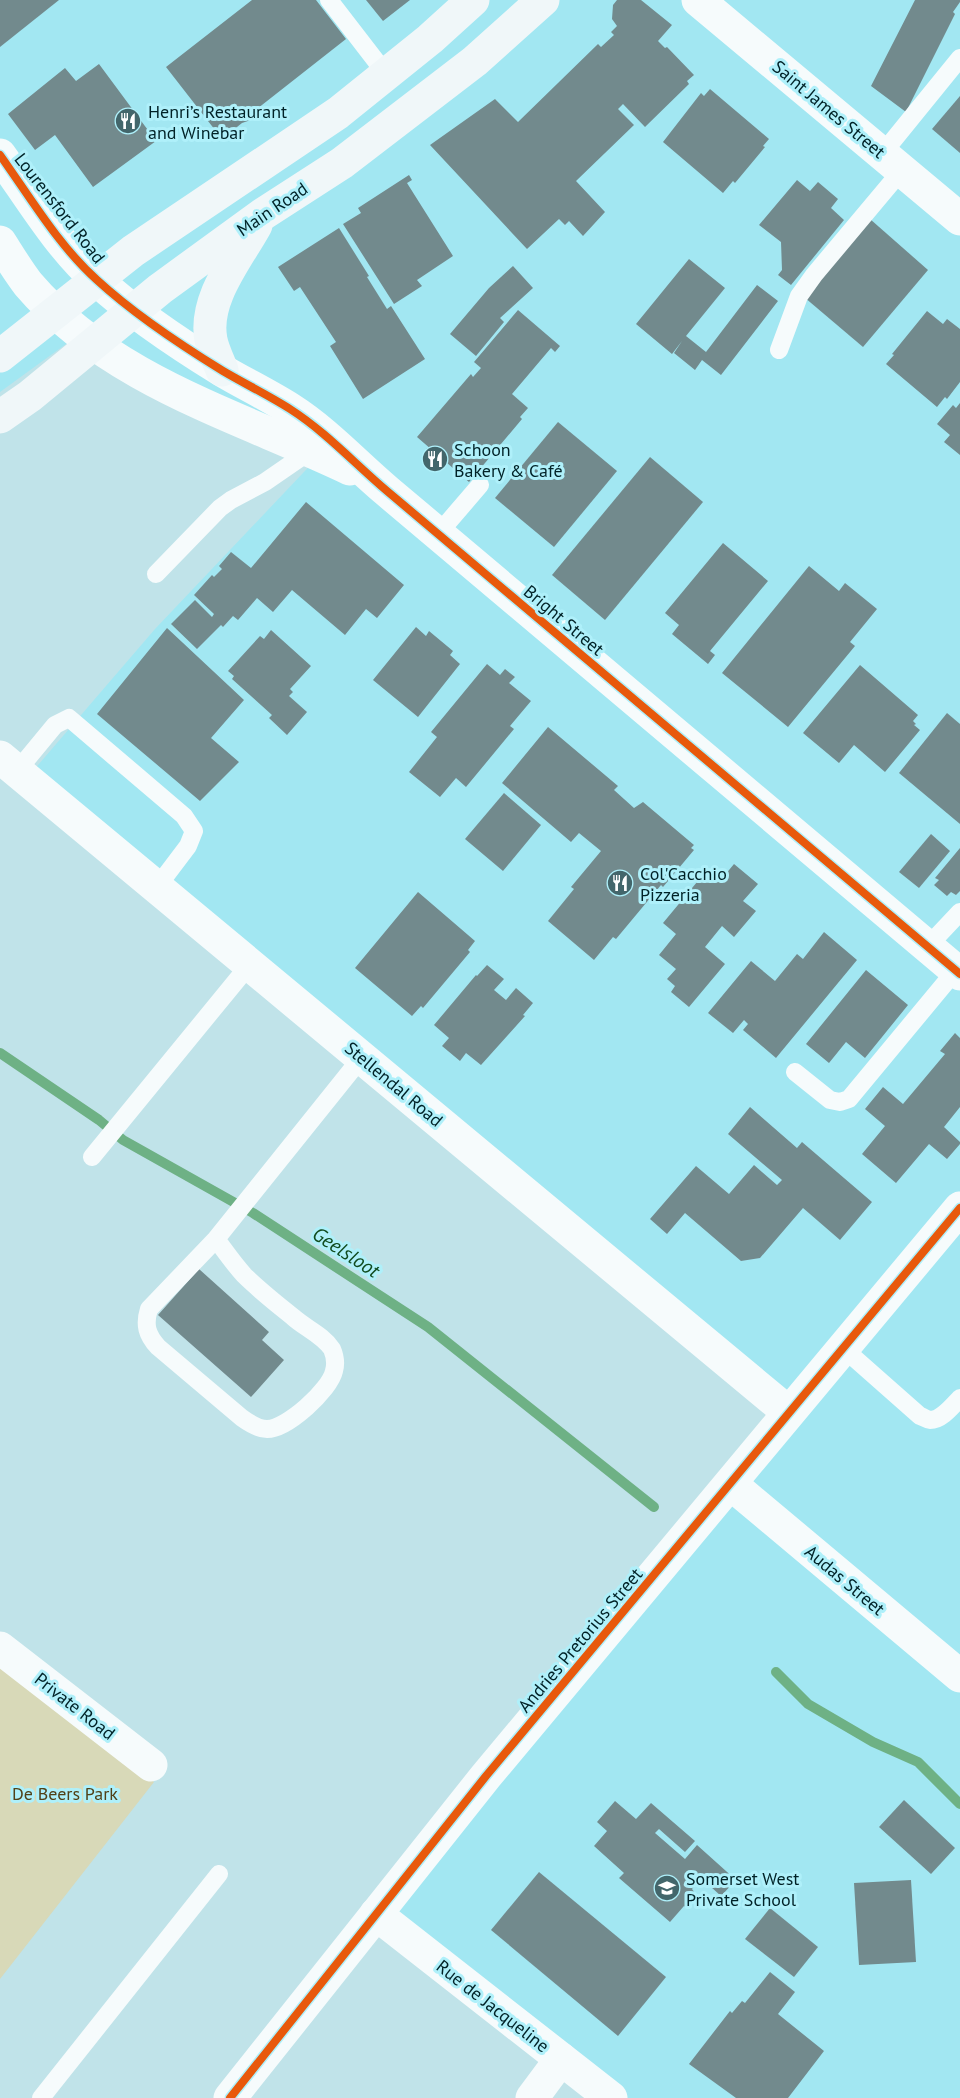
<svg xmlns="http://www.w3.org/2000/svg" width="960" height="2098" font-family="'PT Sans',sans-serif">
	<rect width="100%" height="100%" fill="#c0e3e9"/>
	<path fill="#a2e7f2" d="M0,0H960V2098H614L377,1913L784,1416L26,779L155,629L321,454L88,328L0,392Z"/>
	<path fill="#d8d9b8" d="M0,1661L154,1782L0,1979Z"/>
	<g fill="none" stroke-linecap="round" stroke-linejoin="round">
		<g stroke="#6eb185" stroke-width="10">
			<path d="M0,1053L99,1120L123,1140L253,1213L428,1327L654,1507"/>
			<path d="M776,1672L808,1704L873,1742L918,1762L960,1804"/>
		</g>
	</g>
	<g fill="#728a8d">
		<path d="M0,0H59L0,47Z"/>
		<path d="M252,0H316L346,39L253,112L257,118L242,123L222,139L166,67Z"/>
		<path d="M366,0H410L383,21Z"/>
		<path d="M617,0H641L672,25L658,41L665,48L667,47L694,75L687,81L689,84L645,127L623,104L618,109L634,125L576,181L605,212L583,236L569,221L565,225L559,219L527,249L430,145L495,99L518,122L598,44L601,47L614,35L611,32L617,26L612,19L613,5Z"/>
		<path d="M915,0H960V2L953,12L955,14L906,112L871,86Z"/>
		<path d="M99,64L156,141L93,187L55,135L35,150L8,114L65,68L76,81Z"/>
		<path d="M710,89L769,139L763,146L765,147L735,183L733,181L723,193L663,142L701,93L704,96Z"/>
		<path d="M960,96V153L932,129Z"/>
		<path d="M409,175L412,180L407,183L453,256L417,280L422,286L394,304L343,224L361,213L358,208Z"/>
		<path d="M797,180L810,191L818,182L838,199L831,208L844,220L791,285L778,275L782,270L781,242L759,225Z"/>
		<path d="M870,219L928,270L863,347L804,297Z"/>
		<path d="M339,228L369,276L367,277L387,309L391,306L425,359L363,399L330,346L336,342L300,287L294,291L278,267Z"/>
		<path d="M689,259L725,288L686,336L706,352L757,285L778,301L721,375L702,360L695,370L674,353L682,341L672,354L636,324Z"/>
		<path d="M513,266L533,288L500,318L504,322L476,356L450,334L489,288Z"/>
		<path d="M518,310L560,346L555,352L551,348L512,394L528,408L520,417L522,419L469,482L417,437L471,374L473,377L481,368L474,362Z"/>
		<path d="M927,311L943,324L947,319L960,329V382L947,399L945,397L937,407L886,364L894,355L892,354Z"/>
		<path d="M960,403V455L944,442L950,435L937,424L953,405L956,408Z"/>
		<path d="M558,422L617,471L554,547L495,498Z"/>
		<path d="M650,457L703,502L605,620L552,575Z"/>
		<path d="M306,502L404,585L377,618L366,609L345,635L292,590L273,612L257,598L238,620L233,616L223,627L221,625L197,649L171,624L195,600L212,617L214,614L194,595L212,575L214,577L222,569L219,566L231,552L251,568Z"/>
		<path d="M723,543L768,581L710,651L715,655L708,664L672,634L679,625L665,613Z"/>
		<path d="M809,566L839,591L845,583L877,609L850,642L855,646L788,727L722,673Z"/>
		<path d="M416,627L426,636L429,631L453,651L450,655L460,664L418,717L373,680Z"/>
		<path d="M167,628L244,700L211,738L239,762L200,801L97,714Z"/>
		<path d="M271,630L311,666L290,689L293,692L289,696L307,712L287,735L269,718L272,715L232,679L234,676L228,671L260,636L264,639Z"/>
		<path d="M487,664L500,675L505,669L515,677L509,683L531,701L510,726L514,729L466,787L456,778L440,797L409,772L437,737L431,732Z"/>
		<path d="M860,665L918,715L913,721L916,724L914,725L920,730L885,772L854,745L839,763L803,733Z"/>
		<path d="M947,713L960,724V824L899,773Z"/>
		<path d="M548,727L618,786L614,790L634,808L643,802L694,845L691,848L694,850L663,887L661,885L616,939L613,937L594,960L548,921L574,889L571,887L601,851L579,833L571,842L502,783Z"/>
		<path d="M504,793L541,825L503,871L465,839Z"/>
		<path d="M931,834L950,851L919,888L899,872Z"/>
		<path d="M960,848V891L956,895L951,892L947,896L934,885L939,880L935,878Z"/>
		<path d="M734,864L758,884L743,901L756,911L734,937L722,926L705,947L725,964L689,1007L671,992L675,986L667,979L676,969L659,955L676,934L663,923L707,870L720,881Z"/>
		<path d="M418,892L475,941L468,950L470,952L423,1008L421,1006L412,1016L355,968Z"/>
		<path d="M824,932L857,960L776,1058L743,1030L748,1024L744,1020L733,1033L708,1013L751,961L775,981L797,954L803,959Z"/>
		<path d="M487,965L504,979L494,990L506,1000L516,988L533,1003L523,1015L525,1016L481,1065L466,1053L460,1061L442,1046L449,1038L434,1025L476,975L477,976Z"/>
		<path d="M866,970L908,1005L865,1058L846,1042L829,1063L806,1044Z"/>
		<path d="M955,1033L960,1038V1107L944,1127L960,1142V1144L947,1159L929,1144L896,1183L862,1154L885,1126L865,1109L883,1087L903,1104L945,1054L940,1051Z"/>
		<path d="M750,1107L797,1148L802,1142L872,1202L840,1240L803,1208L760,1258L741,1261L685,1213L667,1234L650,1219L696,1166L729,1194L754,1165L777,1185L782,1180L728,1134Z"/>
		<path d="M199,1269L269,1332L262,1340L284,1360L251,1397L158,1315Z"/>
		<path d="M904,1800L955,1848L931,1874L879,1827Z"/>
		<path d="M615,1801L636,1819L651,1803L695,1841L685,1852L659,1829L655,1833L685,1859L697,1845L736,1880L721,1896L701,1878L692,1889L695,1893L692,1896L695,1899L687,1908L684,1906L670,1922L619,1878L624,1873L594,1846L607,1831L597,1822Z"/>
		<path d="M539,1872L666,1977L618,2036L491,1930Z"/>
		<path d="M911,1880L916,1962L859,1965L854,1883Z"/>
		<path d="M770,1908L818,1947L794,1977L745,1939Z"/>
		<path d="M770,1972L795,1992L778,2014L824,2051L788,2098H736L689,2064L730,2011L732,2013L742,2001L745,2003Z"/>
	</g>
	<g fill="none" stroke-linecap="round" stroke-linejoin="round">
		<g stroke="#f6fbfc" stroke-width="18">
			<path d="M329,0L386,74"/>
			<path d="M882,154L960,58"/>
			<path d="M779,350L799,296L814,275L902,170"/>
			<path d="M438,534L480,485"/>
			<path d="M156,574L220,508L231,500L265,482L310,451"/>
			<path d="M17,771L55,725L69,718L184,816L194,831L188,846L157,887"/>
			<path d="M928,946L960,912"/>
			<path d="M795,1072L830,1100L840,1102L849,1099L956,970"/>
			<path d="M92,1157L250,964"/>
			<path d="M216,1239C225,1251 234,1264 244,1275C259,1290 277,1304 293,1317C305,1328 323,1335 332,1349C335,1356 336,1364 334,1371C330,1390 287,1429 267,1429C258,1429 249,1423 242,1418L158,1347C147,1335 144,1325 149,1309L216,1239L362,1057"/>
			<path d="M843,1348L920,1416C924,1417 927,1420 930,1420C942,1420 953,1405 960,1398"/>
			<path d="M41,2098L219,1874"/>
		</g>
		<g stroke="#f6fbfc" stroke-width="33">
			<path d="M698,0L960,219"/>
			<path d="M0,757L788,1412"/>
			<path d="M731,1484L960,1676"/>
			<path d="M0,1648L151,1765"/>
			<path d="M376,1914L611,2098"/>
			<path d="M532,2098L561,2059"/>
		</g>
		<g stroke="#f6fbfc" stroke-width="33">
			<path d="M0,155C30,197 58,245 97,280C135,315 179,344 223,371C245,384 268,395 290,409C326,432 354,463 387,491L960,974"/>
			<path d="M0,242C9,256 18,271 28,284C111,381 239,416 350,469"/>
			<path d="M230,2098L486,1776L960,1208"/>
		</g>
		<g stroke="#f0f7f9" stroke-width="33">
			<path d="M0,356L133,251L338,113L430,39L473,0"/>
			<path d="M222,370C218,360 213,350 211,340C203,299 238,258 256,225"/>
			<path d="M0,417L30,396L160,289L263,214L342,163L475,61L543,0"/>
		</g>
		<g stroke="#aff0fa" stroke-width="11">
			<g id="cycleway">
				<path d="M0,155C30,197 58,245 97,280C135,315 179,344 223,371C245,384 268,395 290,409C326,432 354,463 387,491L960,974"/>
				<path d="M230,2098L486,1776L960,1208"/>
			</g>
		</g>
		<use href="#cycleway" stroke="#e8590c" stroke-width="8"/>
	</g>
	<defs>
		<g id="restaurant-disc" transform="scale(1.35)"><circle r="9.5" fill="#43666b" stroke="#aff0fa"/><path d="M-5-6h1v4h1v-4h1v4h1v-4h1v5L-1.5 .5V6h-2V.5L-5-1ZM5-6V6H3V1.5H1.5Q1.5-4 5-6Z" fill="#fff"/></g>
		<g id="school-disc" transform="scale(1.35)"><circle r="9.5" fill="#43666b" stroke="#aff0fa"/><path d="M0-5L7-2L0 1L-7-2ZM-4 1L0 2.5L4 1V4Q0 6-4 4Z" fill="#fff"/></g>
	</defs>
	<g fill-rule="evenodd">
		<use href="#restaurant-disc" x="128" y="121"/>
		<use href="#restaurant-disc" x="435" y="459"/>
		<use href="#restaurant-disc" x="620" y="883"/>
		<use href="#school-disc" x="667" y="1888"/>
	</g>
	<g text-anchor="middle" dominant-baseline="central" stroke-width="6" stroke-linejoin="round" paint-order="stroke">
		<g font-size="18" fill="#002227" stroke="#aff0fa">
			<text transform="translate(829 109) rotate(40)">Saint James Street</text>
			<text transform="translate(60 208) rotate(52)">Lourensford Road</text>
			<text transform="translate(272 209) rotate(-34)">Main Road</text>
			<text transform="translate(564 620) rotate(40)">Bright Street</text>
			<text transform="translate(394 1084) rotate(40)">Stellendal Road</text>
			<text transform="translate(845 1580) rotate(40)">Audas Street</text>
			<text transform="translate(580 1640) rotate(-50)">Andries Pretorius Street</text>
			<text transform="translate(75 1706) rotate(38)">Private Road</text>
			<text transform="translate(493 2006) rotate(38)">Rue de Jacqueline</text>
		</g>
		<g font-size="18" fill="#002227" stroke="#aff0fa" text-anchor="start">
			<text x="148" y="111">Henri’s Restaurant<tspan x="148" dy="21">and Winebar</tspan></text>
			<text x="454" y="449">Schoon<tspan x="454" dy="21">Bakery &amp; Café</tspan></text>
			<text x="640" y="873">Col'Cacchio<tspan x="640" dy="21">Pizzeria</tspan></text>
			<text x="686" y="1878">Somerset West<tspan x="686" dy="21">Private School</tspan></text>
		</g>
		<g font-size="18" fill="#514117" stroke="#aff0fa">
			<text x="65" y="1793">De Beers Park</text>
		</g>
		<g font-size="20" font-style="italic" fill="#114c20" stroke="#aff0fa">
			<text transform="translate(346 1252) rotate(33)">Geelsloot</text>
		</g>
	</g>
</svg>
